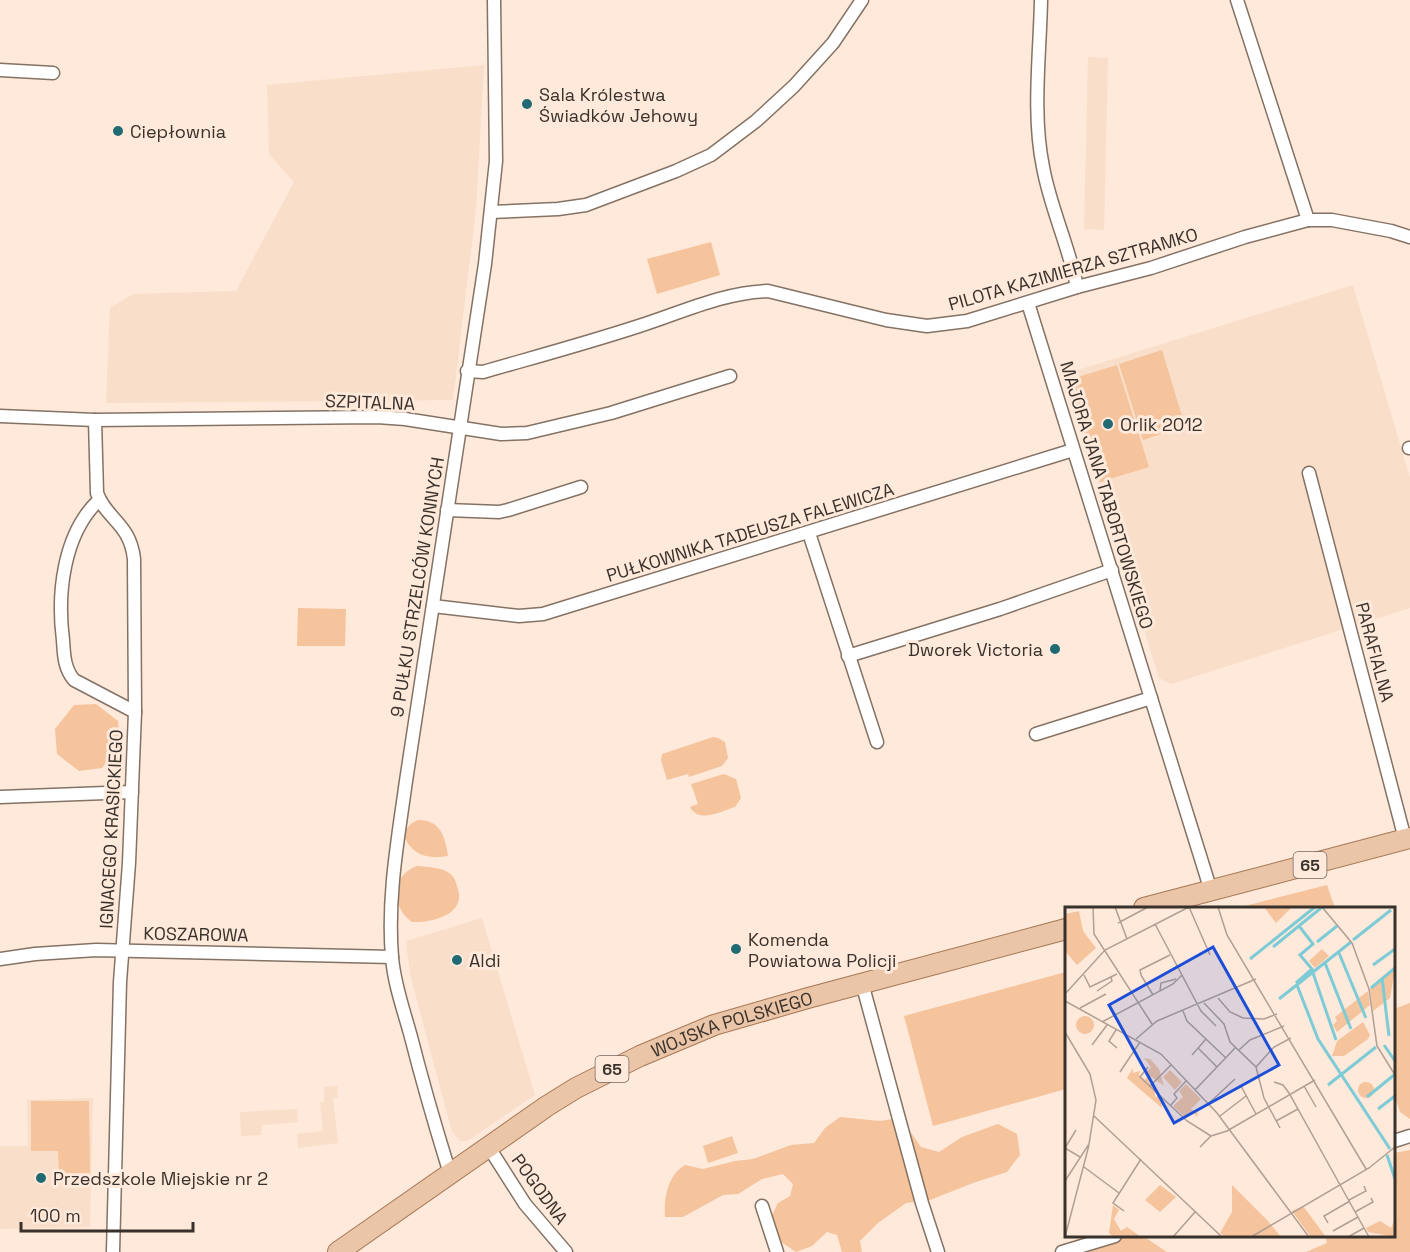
<svg xmlns="http://www.w3.org/2000/svg" width="1410" height="1252" font-family="'Space Grotesk',sans-serif">
	<rect width="100%" height="100%" fill="#ffe9da"/>
	<g fill="#f9dec9">
		<path d="M1088,57L1108,58L1104,230L1084,229Z"/>
		<path d="M484,65L476,209L453,400L106,403L110,308L133,294L236,291L294,182L269,154L267,85Z"/>
		<path d="M1353,285L1410,478V608L1171,684L1159,678L1065,374Z"/>
		<path d="M482,918L535,1095L467,1141H460L452,1132L410,975L406,941Z"/>
		<path d="M337,1086L338,1098H333L338,1143L298,1148L297,1134L323,1131L320,1102H324V1087Z"/>
		<path d="M93,1098L90,1227L0,1229V1146H28L27,1100Z"/>
		<path d="M297,1109L298,1122L262,1125L261,1135L241,1136L240,1112Z"/>
	</g>
	<g fill="#f5c39c">
		<path d="M711,242L720,275L657,294L647,259Z"/>
		<path d="M1162,350L1185,426L1143,440L1119,364Z"/>
		<path d="M1117,365L1149,467L1100,482L1068,380Z"/>
		<path d="M298,608L346,609L345,646H297Z"/>
		<path d="M96,704L118,721L120,744L102,768L79,771L57,754L55,729L74,705Z"/>
		<path d="M713,737L718,738L725,742L728,758L722,766L689,777L688,774L667,780L661,760L662,754Z"/>
		<path d="M724,774L736,779L741,798L735,807C721,811 699,824 690,807L698,804L691,784Z"/>
		<path d="M418,820C440,820 445,836 448,856C427,860 409,854 403,832L412,823Z"/>
		<path d="M417,866C426,867 441,867 449,873C455,877 456,883 458,889C466,915 431,923 412,922C391,907 390,876 417,866Z"/>
		<path d="M1327,885L1335,908H1237Z"/>
		<path d="M1066,972V1089L933,1126L904,1016Z"/>
		<path d="M1410,1003V1119L1400,1112L1394,1094V1009Z"/>
		<path d="M31,1101H89L90,1173H59L58,1151H31Z"/>
		<path d="M840,1117L880,1121L892,1119L909,1130L921,1147L939,1152L962,1137L998,1124L1017,1134L1020,1155L1007,1172L973,1183L930,1200L906,1203L878,1223L860,1241L862,1252H842L837,1235L827,1232L812,1246L796,1252L778,1240L773,1229L772,1215L778,1203L790,1196L793,1184L783,1174L762,1179L738,1194L723,1195L683,1217H665C664,1198 667,1176 685,1165L703,1169L735,1161L753,1159L791,1145L814,1143L825,1128Z"/>
		<path d="M732,1136L738,1153L708,1163L703,1146Z"/>
		<path d="M1410,1150V1252H1306L1327,1243L1325,1236H1394V1153Z"/>
		<path d="M1090,1236H1143L1167,1252H1088Z"/>
	</g>
	<g fill="none" stroke-linecap="round" stroke-linejoin="round">
		<g stroke="#847264" stroke-width="15">
			<g id="street">
				<path d="M1041,0C1040,54 1032,114 1043,167C1050,207 1069,246 1077,287"/>
				<path d="M1237,0L1308,220"/>
				<path d="M0,70L53,73"/>
				<path d="M491,212L558,209L586,205L676,171L711,155L756,121L794,86L833,43L862,0"/>
				<path d="M1028,303L1211,891"/>
				<path d="M467,371L483,372C535,357 587,343 639,326C680,313 724,292 768,291L886,320L927,326L967,321L1077,287L1151,268L1245,237L1308,220H1332L1391,231L1410,237"/>
				<path d="M0,416L95,420L377,417L405,419L501,434L527,433L611,413L730,376"/>
				<path d="M95,420L97,493C106,519 130,523 134,559L135,712L129,863L120,982L113,1252"/>
				<path d="M1409,448H1410"/>
				<path d="M1309,473L1405,839"/>
				<path d="M99,500C63,534 57,594 63,640C64,655 64,668 74,680L135,712"/>
				<path d="M447,510L499,512L508,510L581,487"/>
				<path d="M809,533L877,742"/>
				<path d="M433,606L519,616L543,614L1073,450"/>
				<path d="M848,656L1000,609L1112,570"/>
				<path d="M1036,734L1151,698"/>
				<path d="M0,797L132,792"/>
				<path d="M0,959L35,954L96,950L392,957"/>
				<path d="M862,983L922,1203L938,1252"/>
				<path d="M1394,1141L1410,1136"/>
				<path d="M488,1146L525,1204L566,1252"/>
				<path d="M451,1172L447,1164C434,1122 422,1080 411,1037C404,1011 394,984 392,957C387,898 398,839 406,781L485,264L496,161L494,0"/>
				<path d="M762,1206L777,1252"/>
				<path d="M1062,1252L1115,1236"/>
			</g>
		</g>
		<g stroke="#a47855" stroke-width="22">
			<g id="primary">
				<path d="M1144,908L1410,838"/>
				<path id="s1" d="M338,1252L547,1106L576,1088L640,1056L714,1025L808,998L1066,929"/>
			</g>
		</g>
		<use href="#street" stroke="#fff" stroke-width="12"/>
		<use href="#primary" stroke="#ebc5a7" stroke-width="20"/>
	</g>
	<g fill="#206a74" stroke="#ffe9da" stroke-width="2">
		<circle cx="527" cy="104" r="6"/>
		<circle cx="118" cy="131" r="6"/>
		<circle cx="1108" cy="424" r="6"/>
		<circle cx="1055" cy="649" r="6"/>
		<circle cx="736" cy="949" r="6"/>
		<circle cx="457" cy="960" r="6"/>
		<circle cx="41" cy="1178" r="6"/>
	</g>
	<g text-anchor="middle" dominant-baseline="central" stroke-width="6" stroke-linejoin="round" paint-order="stroke">
		<g fill="#ffe9da" stroke="#746860" stroke-width="1.5">
			<rect x="1293.5" y="852" width="33" height="26" rx="4.5"/>
			<rect x="595.5" y="1056" width="33" height="26" rx="4.5"/>
		</g>
		<g font-size="16" font-weight="bold" fill="#39312b">
			<text x="1310" y="865">65</text>
			<text x="612" y="1069">65</text>
		</g>
		<g font-size="18" fill="#39312b" stroke="#ffe9da" text-anchor="start">
			<text x="539" y="94">Sala Królestwa<tspan x="539" dy="21">Świadków Jehowy</tspan></text>
			<text x="130" y="131">Ciepłownia</text>
			<text x="1120" y="424">Orlik 2012</text>
			<text x="1043" y="649" text-anchor="end">Dworek Victoria</text>
			<text x="748" y="939">Komenda<tspan x="748" dy="21">Powiatowa Policji</tspan></text>
			<text x="469" y="960">Aldi</text>
			<text x="53" y="1178">Przedszkole Miejskie nr 2</text>
		</g>
		<g font-size="18" fill="#39312b" stroke="#ffe9da">
			<text transform="translate(1073 269) rotate(-16)">PILOTA KAZIMIERZA SZTRAMKO</text>
			<text transform="translate(370 402) rotate(2)">SZPITALNA</text>
			<text transform="translate(1107 495) rotate(73)">MAJORA JANA TABORTOWSKIEGO</text>
			<text transform="translate(750 532) rotate(-17)">PUŁKOWNIKA TADEUSZA FALEWICZA</text>
			<text transform="translate(417 587) rotate(-81)">9 PUŁKU STRZELCÓW KONNYCH</text>
			<text transform="translate(1375 652) rotate(75)">PARAFIALNA</text>
			<text transform="translate(111 829) rotate(-87)">IGNACEGO KRASICKIEGO</text>
			<text transform="translate(196 934) rotate(1)">KOSZAROWA</text>
			<text stroke="none"><textPath href="#s1" startOffset="458">WOJSKA POLSKIEGO</textPath></text>
			<text transform="translate(540 1189) rotate(54)">POGODNA</text>
		</g>
	</g>
	<g transform="translate(1065 907)">
		<rect width="330" height="330" fill="#ffe9da"/>
		<path d="M199,0H227L211,16ZM14,4L18,24L31,41L12,58L0,44V7ZM257,42L264,49L250,61L244,54ZM330,62L325,91L308,104L305,82ZM303,84L305,98L272,125L268,118L272,114L270,110ZM11 118a9 9 0 1 1 18 0a9 9 0 1 1-18 0ZM298,115L305,128L303,132L279,149H267L272,134ZM79,151L85,152L94,162L99,179L87,170L83,171L85,177L80,173L84,167L81,165L86,160ZM68,161V166L75,164L74,168L90,181V190L96,188L97,201L62,171ZM105,163L117,175L110,183L98,170ZM293 183a8 8 0 1 1 16 0a8 8 0 1 1-16 0ZM121,177L136,192L126,202L133,206L132,210L129,206L121,211L108,199L118,190L114,184ZM95,278L111,290L95,305L80,293ZM167,278L203,314L216,330H160L155,326L167,305ZM48,298L54,303L49,312L56,324L62,320L76,330H48L44,326ZM238,299L261,330H246L227,304ZM330,312V330L303,325L301,321L315,314L326,321Z" fill="#f5c39c"/>
		<path fill="none" stroke="#7dcbd6" stroke-width="3" d="M288,33L326,3M252,35L272,19M208,40L256,1M274,46L301,111M185,52L250,0M260,56L286,122M308,58L330,42M248,66L271,133M317,71L324,129M231,76L247,62L235,48L248,37L234,19M232,78L253,132L325,242M306,81L330,61M214,92L286,35M319,138L330,154M263,178L311,140M302,190L329,168M313,202L330,189M322,248L330,272"/>
		<path fill="none" stroke="#b09f94" stroke-width="1.5" d="M28,0L29,27L87,117M50,0L62,32M124,0L145,48M153,0L162,28L301,262M257,0L287,36L304,82L312,139L330,168M53,16L83,0M90,17L136,104L151,119M19,68L25,80L52,67M76,68L75,63L105,48M76,68L88,88M32,84L47,74L46,70M95,84L96,76L111,72M0,87L40,43L124,0M153,91L165,105L178,111L199,112L212,107M0,94L96,147L152,206L244,330M139,96L159,117L165,135L191,160L199,191L215,221M15,101L41,87M118,104L122,114L161,151M37,115L108,77L117,68M51,123L44,134L52,141M0,125L25,167L31,193L24,237L0,274M71,132L92,114L191,72M27,138L42,118M133,141L152,160M174,143L185,133L219,119M127,148L141,132M83,160L75,170L122,214L146,229M191,160L209,140L226,131M55,165L75,135M209,175L218,178L224,186L304,330M85,179L106,158M176,179L191,207M239,179L251,200M130,183L171,140M143,197L170,172M105,199L112,191L109,187L121,174M29,209L157,330M155,209L181,189M211,214L233,202M11,223L0,241L15,250M135,240L146,229L162,224L250,173M19,260L54,286M284,293L301,284L299,279M59,304L48,296L76,252M290,305L308,295L306,291M263,316L259,309L285,294M268,324L293,310M0,330L24,238M108,330L130,305M186,330L304,261L330,240M283,330L299,321"/>
		<path fill="#1d4ed8" fill-opacity="0.15" stroke="#1d4ed8" stroke-width="3" d="M148,40L214,158L109,216L44,98Z"/>
		<rect width="330" height="330" fill="none" stroke="#39312b" stroke-width="3"/>
	</g>
	<path d="M21 1222v9h172v-9" fill="none" stroke="#39312b" stroke-width="3"/>
	<text x="30" y="1222" font-size="18" fill="#39312b" stroke="#ffe9da" stroke-width="4.5" paint-order="stroke">100 m</text>
</svg>
